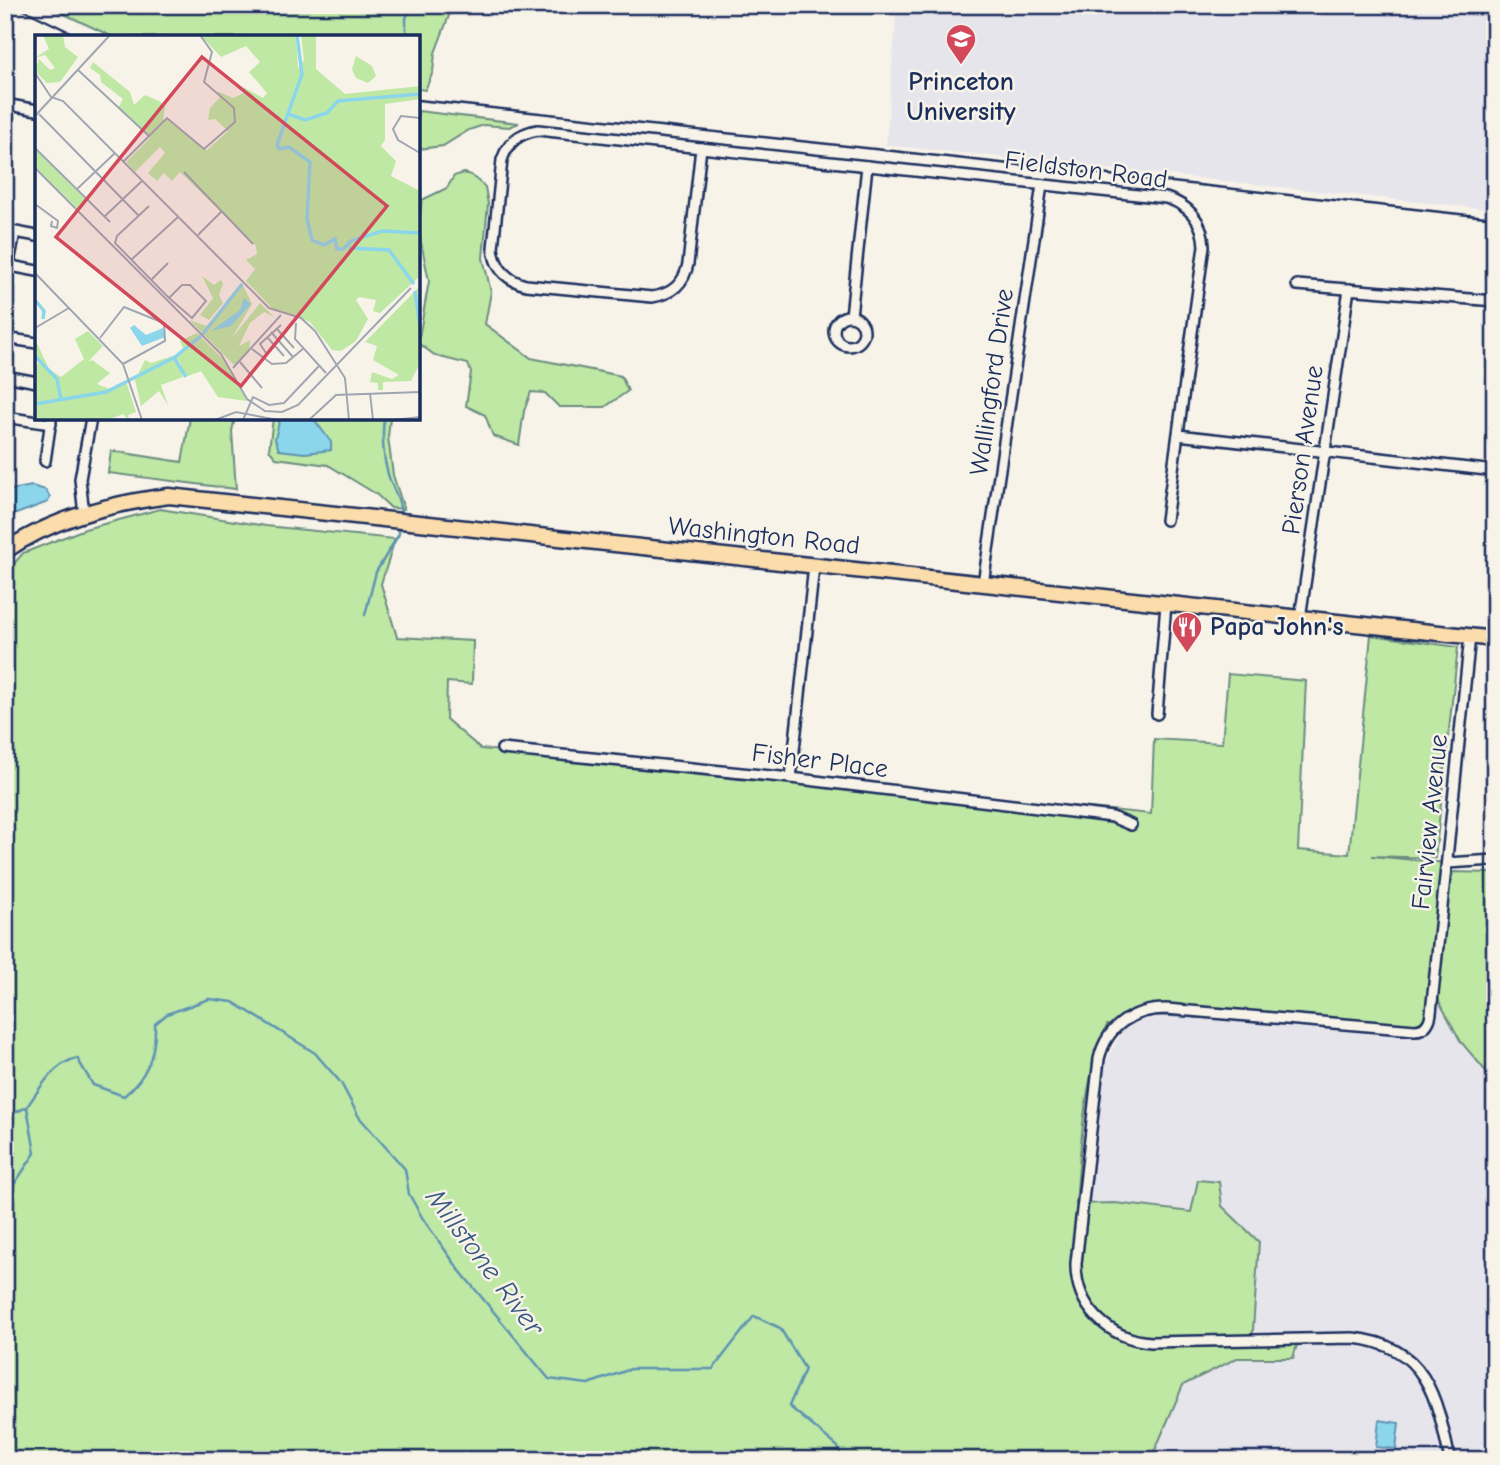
<svg xmlns="http://www.w3.org/2000/svg" width="1500" height="1465" font-family="'Comic Neue',sans-serif">
	<rect width="100%" height="100%" fill="#f7f3e8"/>
	<filter id="ink" filterUnits="userSpaceOnUse"><feTurbulence type="fractalNoise" baseFrequency=".0143" numOctaves="2"/><feDisplacementMap in="SourceGraphic" scale="14" xChannelSelector="R" yChannelSelector="G"/><feConvolveMatrix kernelMatrix="1 2 1 2 8 2 1 2 1" color-interpolation-filters="sRGB"/></filter>
	<g filter="url(#ink)">
		<g fill="#e7e5ec">
			<path d="M897,5H1495V210L886,145Z"/>
			<path d="M1495,936V1460H982L1076,1311L1102,1070L1121,1032L1130,1025L1136,1014L1365,1027L1434,991Z"/>
		</g>
		<g fill="#bee8a4" stroke="#6c8c81" stroke-width="2">
			<path d="M45,5H453L435,53L433,72L425,90L418,89V37H113Z"/>
			<path d="M418,111L519,123L509,127L484,125L469,130L443,146L418,149Z"/>
			<path d="M464,173L471,175L485,187L488,204L483,258L491,292L485,324L531,358L621,376L628,391L605,407H559L545,393L531,392L524,411L519,445L493,436L485,415L466,406L471,372L468,364L436,356L418,343L429,281L418,228L422,200L447,188L454,176Z"/>
			<path d="M190,418H235L232,431L236,489L108,473L111,451L182,462Z"/>
			<path d="M273,418H390L388,437L393,475L404,509L391,508L376,494L328,465L276,458L269,450Z"/>
			<path d="M160,509L266,526L395,539L381,584L397,637L473,641L472,684L447,682L446,719L481,749L1151,814L1154,739L1222,743L1228,674L1306,681L1298,850L1349,854L1371,635L1458,647L1435,858L1372,856L1447,863L1442,923L1453,872L1495,873V1075H1489L1461,1042L1434,992L1431,1013L1419,1030L1136,1014L1117,1026L1107,1025C1083,1081 1081,1144 1076,1204L1115,1203L1191,1212L1198,1180L1219,1182L1222,1206L1259,1242L1252,1344L1297,1345L1293,1358H1237L1183,1385L1152,1457L1154,1460H5V574L23,553L85,529Z"/>
		</g>
		<g fill="#8bd6eb" stroke="#5e93b3" stroke-width="2">
			<path d="M280,418H313L331,442V450L305,453L279,450L275,439Z"/>
			<path d="M32,486L46,490L50,497L48,502L11,516H5V491Z"/>
			<path d="M1379,1420L1399,1423L1396,1449L1376,1447Z"/>
		</g>
		<g fill="none" stroke-linecap="round" stroke-linejoin="round">
			<g stroke="#5e93b3" stroke-width="2.5">
				<path d="M406,37V19L410,5"/>
				<path d="M384,418C382,436 383,457 388,474C392,489 402,501 401,517"/>
				<path d="M365,615L376,572L399,534V527"/>
				<path d="M5,1117L27,1107"/>
				<path d="M5,1198L35,1153L27,1107C39,1089 54,1063 77,1058L93,1085L124,1096C147,1077 156,1054 155,1024L167,1014L209,999L233,1002L315,1053L341,1083L359,1117L405,1169L409,1194L423,1219L460,1271L549,1379L588,1384L631,1369H713L754,1316L780,1328L805,1369L789,1406L838,1447L842,1460"/>
			</g>
			<g stroke="#1b2f5e" stroke-width="14">
				<g id="street">
					<path d="M5,104L37,110"/>
					<path d="M538,130L701,148L688,264C684,284 672,294 652,297L526,285C506,280 495,268 493,248L502,160C508,142 519,133 538,130Z"/>
					<path d="M701,148L1166,198C1189,205 1203,221 1204,246L1166,520"/>
					<path d="M5,230L37,236"/>
					<path d="M9,263L16,267L37,271"/>
					<path d="M5,268L9,263L15,232"/>
					<path d="M1297,285L1495,301"/>
					<path d="M851,316L867,166"/>
					<circle cx="849" cy="331" r="15"/>
					<path d="M5,338L37,343"/>
					<path d="M5,376L37,382"/>
					<path d="M5,417L51,424"/>
					<path d="M1178,435L1495,471"/>
					<path d="M45,461L51,420"/>
					<path d="M84,514L80,479L91,418"/>
					<path d="M983,584L1042,185"/>
					<path d="M1300,618L1349,289"/>
					<path d="M1157,714L1166,604"/>
					<path d="M502,749L791,778L1112,817L1131,825"/>
					<path d="M791,778L814,566"/>
					<path d="M1447,863L1495,860"/>
					<path d="M1450,1460C1437,1399 1427,1345 1353,1338L1151,1342C1109,1339 1075,1307 1076,1263L1099,1059C1107,1025 1134,1009 1166,1009L1415,1030C1425,1030 1430,1022 1431,1013L1470,636"/>
				</g>
			</g>
			<g stroke="#1b2f5e" stroke-width="19">
				<path id="primary" d="M5,551C52,518 114,503 169,496L1495,639"/>
			</g>
			<use href="#street" stroke="#f7f3e8" stroke-width="9"/>
			<use href="#primary" stroke="#fbdcab" stroke-width="14"/>
			<g stroke="#1b2f5e" stroke-width="2.5">
				<path d="M14,5L80,37"/>
				<path d="M418,100L875,149L1495,218"/>
			</g>
		</g>
	</g>
	<defs>
		<g id="university-pin" transform="scale(1.575)"><path d="M0 17L-7.5 6A9.5 9.5 0 1 1 7.5 6Z" fill="#d1495b" stroke="#f7f3e8"/><path d="M0-5L7-2L0 1L-7-2ZM-4 1L0 2.5L4 1V4Q0 6-4 4Z" fill="#fff"/></g>
		<g id="restaurant-pin" transform="scale(1.575)"><path d="M0 17L-7.5 6A9.5 9.5 0 1 1 7.5 6Z" fill="#d1495b" stroke="#f7f3e8"/><path d="M-5-6h1v4h1v-4h1v4h1v-4h1v5L-1.5 .5V6h-2V.5L-5-1ZM5-6V6H3V1.5H1.5Q1.5-4 5-6Z" fill="#fff"/></g>
	</defs>
	<g fill-rule="evenodd">
		<use href="#university-pin" x="961" y="39"/>
		<use href="#restaurant-pin" x="1187" y="627"/>
	</g>
	<g text-anchor="middle" dominant-baseline="central" stroke-width="5" stroke-linejoin="round" paint-order="stroke">
		<g font-size="26" font-weight="bold" fill="#1b2f5e" stroke="#f7f3e8">
			<text x="961" y="82">Princeton<tspan x="961" dy="30">University</tspan></text>
			<text x="1210" y="627" text-anchor="start">Papa John's</text>
		</g>
		<g font-size="26" fill="#1b2f5e" stroke="#f7f3e8">
			<text transform="translate(1086 170) rotate(7)">Fieldston Road</text>
			<text transform="translate(992 382) rotate(-82)">Wallingford Drive</text>
			<text transform="translate(1303 450) rotate(-82)">Pierson Avenue</text>
			<text transform="translate(764 536) rotate(6)">Washington Road</text>
			<text transform="translate(820 761) rotate(7)">Fisher Place</text>
			<text transform="translate(1430 822) rotate(-84)">Fairview Avenue</text>
		</g>
		<g font-size="28" font-style="italic" fill="#375981" stroke="#f7f3e8">
			<text transform="translate(485 1262) rotate(53)">Millstone River</text>
		</g>
	</g>
	<g transform="translate(35 35)">
		<rect width="385" height="385" fill="#f7f3e8"/>
		<path d="M8,0H28L30,12L43,22L25,47L12,48L0,36L4,24L15,35L20,33L10,20L0,23L14,14ZM165,0H261L263,33L269,25L266,0H281V34L310,59L385,51V64L350,69V105L346,111L361,126L356,141L385,156V241L345,278L338,276L341,265L324,262L321,265L333,284L321,306L306,316L297,315L275,287L237,273L211,246L220,234L211,225L222,219L221,211L145,137L137,146L129,138L122,146L113,138L130,118L125,112L100,137L91,127L115,103L83,73L88,64L66,47L65,40L55,33L58,27L95,57L99,70L110,60L124,66L130,71L128,86L132,83L172,115L193,96L180,84L173,85L175,73L185,62L182,56L198,63L209,58L208,52L228,63L232,58L214,37L225,27L211,11L186,22ZM321,21L337,31L341,41L333,48L321,43L317,34ZM0,114L52,166L44,175L0,132ZM167,241L179,250L186,245L188,249L184,260L188,268L174,285L165,280L178,263ZM207,248L217,269L197,303L225,268L239,282L229,277L215,288L204,311L215,305L214,316L199,330L154,285L172,291ZM385,251V328L376,346L348,347V355H343V348L335,347L337,337L357,344L364,340L338,325L342,311L330,307ZM53,296L68,311L53,327L57,325L75,338L62,349L77,355L91,346L101,377L93,380L94,385L88,379L73,385H0V331L4,328L0,324V304L14,334L26,342L49,324L40,304ZM162,298L189,325L212,366L183,362L166,336L153,341L148,337L143,322L148,342L126,350L133,370L124,356L106,371L100,345L110,325L116,328L141,320L148,313L145,306Z" fill="#bee8a4"/>
		<path d="M209,263L216,269L196,291L176,296L205,275ZM99,290L111,300L128,293L130,302L107,311L95,293Z" fill="#8bd6eb"/>
		<path fill="none" stroke="#8bd6eb" stroke-width="3.5" d="M262,0L267,39L242,110L244,114L254,112L275,127L272,184L277,205L289,210L300,204L302,214H308L316,206L347,196L385,198M253,79L270,85L292,78L303,66L385,59M314,213L354,215L379,249M380,256L385,292M0,265L9,276L8,284M167,300L207,249M0,321L22,344L26,364M139,323L151,342M0,369L71,357L140,322L166,301"/>
		<path fill="none" stroke="#9fa5b1" stroke-width="2" d="M43,35L114,101M0,38L16,62L28,66L234,273L266,283L280,296L310,343L314,385M4,79L104,181M0,81L75,0M385,83L366,81L358,94L363,105L385,118M0,113L75,187M89,126L132,83L169,114L200,87L199,73L169,47L177,17L165,0M0,133L186,319L212,364L230,376L247,377L263,370L376,253M149,137L218,209M41,155L80,118M0,169L23,186L22,193L16,191L17,186M114,171L82,201L80,208L134,263M69,182L107,146M163,200L186,177M96,225L143,182M0,238L88,329L107,385M116,245L133,228M147,250H155L171,266L157,283L134,263ZM261,288L260,304L291,338M0,293L34,273M242,294L259,313M236,297L258,322M232,302L249,321M65,303L89,272L129,288L130,306L88,329M217,314L237,329L251,328L269,313M231,318L225,309L246,290M205,327L227,353M198,333L246,280M335,358L338,385M180,385L201,377L243,385M208,385L218,362L234,370L249,368L284,331M274,385L301,360L385,357M359,385L385,382"/>
		<path fill="#d1495b" fill-opacity="0.15" stroke="#d1495b" stroke-width="3.5" d="M167,22L352,171L206,351L21,202Z"/>
		<rect width="385" height="385" fill="none" stroke="#1b2f5e" stroke-width="3.5"/>
	</g>
	<rect width="1500" height="1465" fill="none" stroke="#f7f3e8" stroke-width="28"/>
	<rect x="14" y="14" width="1472" height="1437" fill="none" stroke="#1b2f5e" stroke-width="2.5" filter="url(#ink)"/>
</svg>
